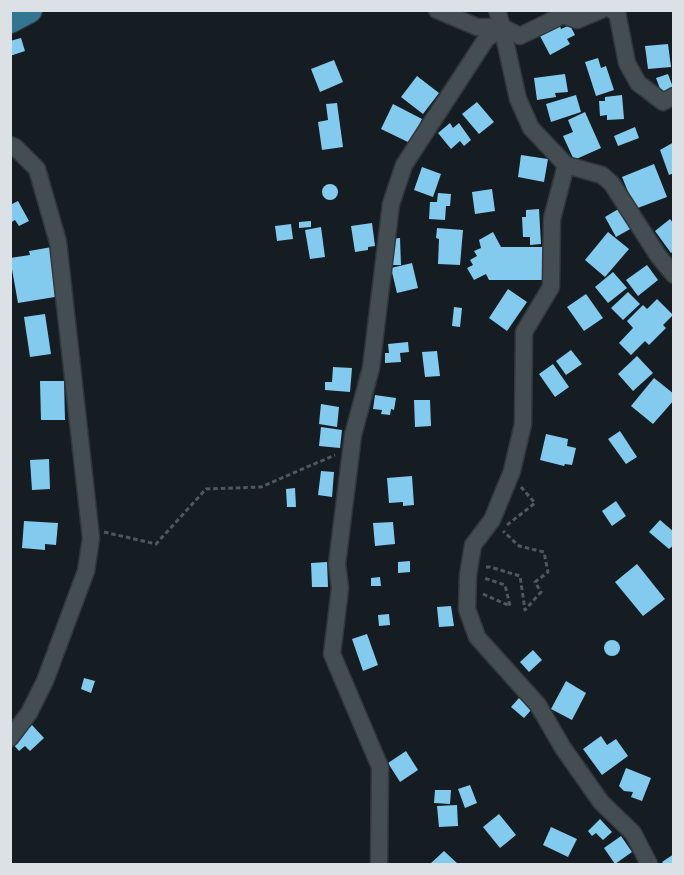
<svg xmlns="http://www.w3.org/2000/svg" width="684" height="875" font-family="'IBM Plex Serif',serif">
	<rect width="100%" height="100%" fill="#151d22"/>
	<g fill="#82cbee">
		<path d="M570,25L575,35L567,39L570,44L550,55L540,36L560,26L561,29Z"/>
		<path d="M21,38L25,51L10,56V41Z"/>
		<path d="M668,44L671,67L648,69L645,46Z"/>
		<path d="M598,58L601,68L606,66L614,90L596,96L585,62Z"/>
		<path d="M334,60L343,82L320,92L311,69Z"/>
		<path d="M565,74L568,92L555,93L556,97L537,100L534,78Z"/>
		<path d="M668,74L674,90L662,94L656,78Z"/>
		<path d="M417,76L439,93L423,114L401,97Z"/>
		<path d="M576,95L581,112L551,122L546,104Z"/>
		<path d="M622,95L624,119L607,120V115L600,116L599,101H605V97Z"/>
		<path d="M477,102L494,122L479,134L462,114Z"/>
		<path d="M337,103L343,147L322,150L318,122L328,120L326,104Z"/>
		<path d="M393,104L422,119L410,143L381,129Z"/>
		<path d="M585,112L601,148L574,160L563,136L573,132L568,120Z"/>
		<path d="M450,123L453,128L459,123L471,140L464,146L460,141L451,149L438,133Z"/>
		<path d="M635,127L639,138L618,146L614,136Z"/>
		<path d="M674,142V173L669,175L660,150Z"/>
		<path d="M521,155L548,159L544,182L518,177Z"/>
		<path d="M654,164L667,197L635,209L622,177Z"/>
		<path d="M422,167L441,174L433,197L414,190Z"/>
		<circle cx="330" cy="192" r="8"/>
		<path d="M492,189L495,211L475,214L472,192Z"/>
		<path d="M438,193L451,194L450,206H446L445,220L429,219L430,202H437Z"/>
		<path d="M18,201L29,221L19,226L15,220L10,223V205Z"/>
		<path d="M620,208L632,228L616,237L605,217Z"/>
		<path d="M539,209L541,244L530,245V237H523L522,217H526V210Z"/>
		<path d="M670,219L674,224V251L671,253L655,231Z"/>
		<path d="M311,221V227L299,228V222Z"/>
		<path d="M372,223L375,246L368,247V250L355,252L351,226Z"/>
		<path d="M291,224L293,239L277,241L275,226Z"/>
		<path d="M321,227L325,257L310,259L305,230Z"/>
		<path d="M437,228L463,230L460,265L438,264L439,239L436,238Z"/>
		<path d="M493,232L501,247H544L549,280H489L486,274L474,280L467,268L473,265L470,260L477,256L474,251L481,248L479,240Z"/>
		<path d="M608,232L629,249L605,277L585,260Z"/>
		<path d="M400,238L401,265H391L390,239Z"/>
		<path d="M52,247L61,296L18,303L10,258L30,255L29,251Z"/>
		<path d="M412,263L418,288L397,293L391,268Z"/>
		<path d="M647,265L658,280L638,296L626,280Z"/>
		<path d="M613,272L627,288L608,303L595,287Z"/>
		<path d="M508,289L527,302L507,331L489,318Z"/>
		<path d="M628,292L640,304L623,320L611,308Z"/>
		<path d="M586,294L603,318L584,331L567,307Z"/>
		<path d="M657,299L673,315L663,325L666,328L649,345L645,341L631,355L619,343L633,328L627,321L643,305L647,309Z"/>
		<path d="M454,307L462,308L460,327L452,326Z"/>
		<path d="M45,314L51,354L30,357L24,317Z"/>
		<path d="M408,342L409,352L400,353L401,362L385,363V353H389L388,344Z"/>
		<path d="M571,350L582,364L566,375L556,361Z"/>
		<path d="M437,351L440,376L425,377L422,352Z"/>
		<path d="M637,356L653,373L633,391L618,374Z"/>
		<path d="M553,364L569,387L555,397L539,374Z"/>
		<path d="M333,367L352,368L350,392L325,390V382H332Z"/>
		<path d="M654,378L674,394V400L653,424L631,406Z"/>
		<path d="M40,381H64L65,420H41Z"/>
		<path d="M375,395L396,398L394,410L391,409L390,415L381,414L382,410L373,409Z"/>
		<path d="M414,400H430L431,426L415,427Z"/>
		<path d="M321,404L339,407L337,427L319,424Z"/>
		<path d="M321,427L342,430L340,448L319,446Z"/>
		<path d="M620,431L637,457L626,464L608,439Z"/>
		<path d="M546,434L568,439L567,446L576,448L572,465L565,464L564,466L540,460Z"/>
		<path d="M49,459L50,489L32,490L30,460Z"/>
		<path d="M321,471L334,472L332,497L318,495Z"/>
		<path d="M412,476L414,505L403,506V502L389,503L387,478Z"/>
		<path d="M295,488L296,507H287L286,489Z"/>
		<path d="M616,501L626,516L612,526L602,511Z"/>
		<path d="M660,520L674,532V545L669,549L649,532Z"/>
		<path d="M24,521L58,523L56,545L45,544V550L22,548Z"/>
		<path d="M393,522L395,544L375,546L373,523Z"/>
		<path d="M410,561V572L398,573V562Z"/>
		<path d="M327,562L328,587H312L311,563Z"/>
		<path d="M637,564L665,599L643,616L615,582Z"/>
		<path d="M380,577L381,586H371V578Z"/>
		<path d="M451,606L454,626L439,627L437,607Z"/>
		<path d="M389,614L390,625L379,626L378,615Z"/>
		<path d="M367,634L378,665L363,671L352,639Z"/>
		<circle cx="612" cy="648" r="8"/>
		<path d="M533,650L542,660L529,672L520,662Z"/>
		<path d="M84,678L95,681L91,693L81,689Z"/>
		<path d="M566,681L586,693L572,720L551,709Z"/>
		<path d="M519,698L532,709L524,718L511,707Z"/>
		<path d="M32,725L44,738L30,751L25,746L19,751L12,743Z"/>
		<path d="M601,736L607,745L616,739L628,756L602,775L583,749Z"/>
		<path d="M406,751L418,770L400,782L388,763Z"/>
		<path d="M626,768L651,778L642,801L631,797L633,792L624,791L619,786Z"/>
		<path d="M470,785L477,803L465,808L458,789Z"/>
		<path d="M435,790H451L450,804L434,803Z"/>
		<path d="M457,805L458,826L439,827L437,806Z"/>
		<path d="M499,814L516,835L500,848L483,827Z"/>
		<path d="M600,819L612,832L603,840L596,833L592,836L588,831Z"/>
		<path d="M551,827L577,839L568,857L543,845Z"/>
		<path d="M621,836L632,852L615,864L604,848Z"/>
		<path d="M444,851L458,864H430Z"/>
		<path d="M674,854V864H664L662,862Z"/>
	</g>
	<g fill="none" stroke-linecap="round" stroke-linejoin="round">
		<g stroke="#32373b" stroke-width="19">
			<g id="street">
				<path d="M437,10L477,27H502L520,36L563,15L577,20L601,10"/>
				<path d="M497,10L502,27L518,99L531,128L566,165L602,175L612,184L659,257L674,275"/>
				<path d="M612,10L617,12L627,63L638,83L663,102L674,96"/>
				<path d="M10,145L15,147L37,169L58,242L91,538L86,571L45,681L29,713L10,738"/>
				<path d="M566,165L552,219L551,287L524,332L523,424L512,471L492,520L473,545L468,575L467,609L477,637L538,705L563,748L601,802L633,833L649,864"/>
				<path d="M379,864L380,767L332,654L340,588L337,564L353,435L371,368L391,204L404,165L486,39L502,27"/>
			</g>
		</g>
		<g stroke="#32373b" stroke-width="28">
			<path id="primary" d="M10,20L29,10"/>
		</g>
		<g stroke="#51585c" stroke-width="3" stroke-dasharray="4.5 3" stroke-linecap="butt">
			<path d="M507,525L535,503L521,487"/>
			<path d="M104,532L156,544L206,489L261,487L335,455"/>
			<path d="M486,567H490L520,576L525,610L541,592L535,582L548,572L544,552L519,546L503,531"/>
			<path d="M483,594L510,606L505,585L484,578"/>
		</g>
		<use href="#street" stroke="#434d52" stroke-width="16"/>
		<use href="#primary" stroke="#337692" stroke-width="26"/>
	</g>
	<rect width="684" height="875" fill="none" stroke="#dbe1e4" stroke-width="24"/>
</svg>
